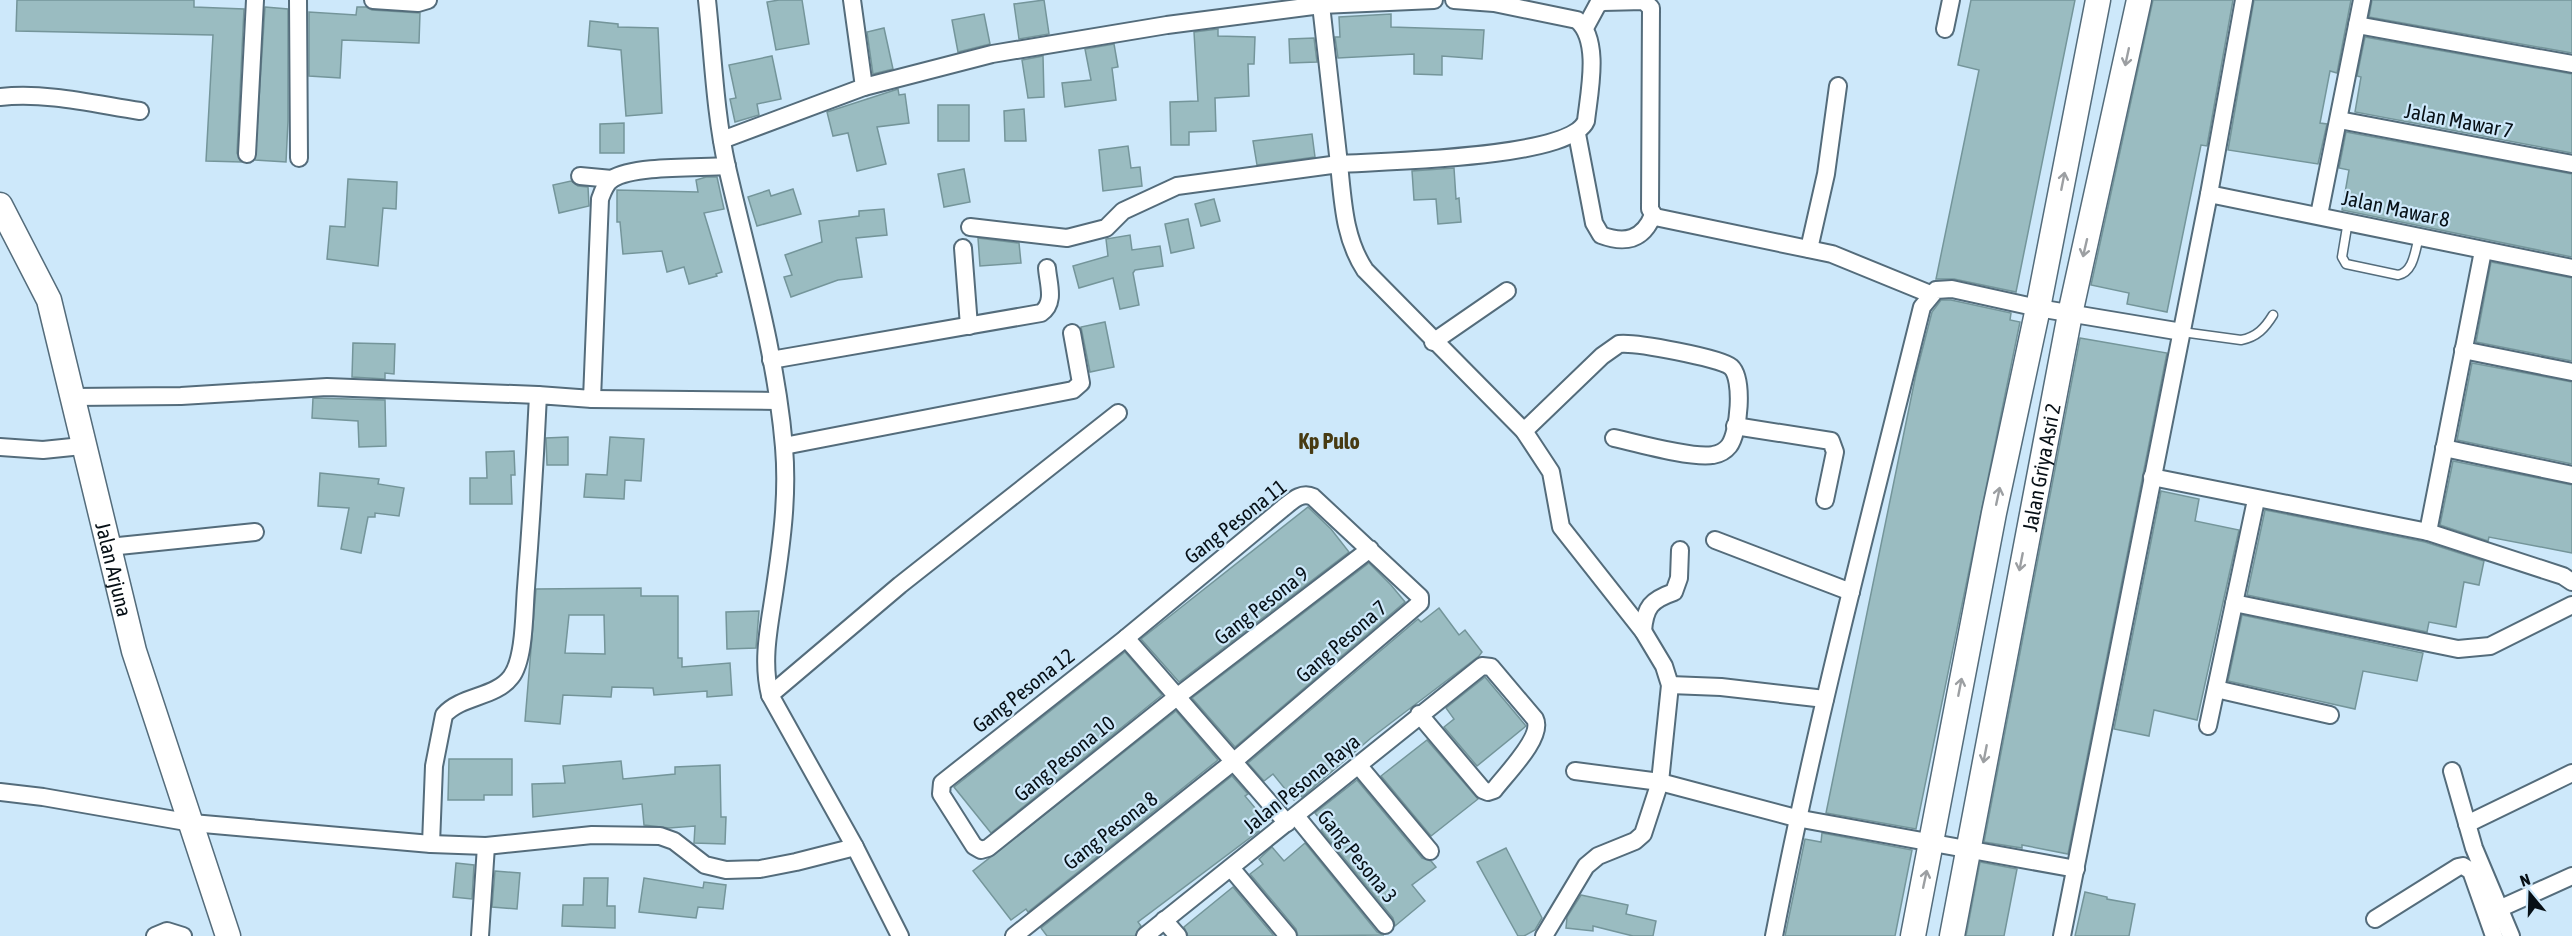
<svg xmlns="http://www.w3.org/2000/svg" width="2572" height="936" font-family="'Asap Condensed',sans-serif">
	<rect width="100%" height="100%" fill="#cde8fa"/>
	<g fill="#9abcc1" stroke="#74959a" stroke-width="1.5" fill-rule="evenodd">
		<path d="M17,0H194V7L244,9L237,153L241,162L206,161L213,35L16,31Z"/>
		<path d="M779,0H802L809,44L776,50L767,2Z"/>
		<path d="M1044,0L1049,34L1019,39L1014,4Z"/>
		<path d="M1971,0H2075L2016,292L1954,279H1936L1979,70L1958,65Z"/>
		<path d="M2153,0H2233L2207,146L2201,145L2167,312L2127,304L2129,293L2091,285Z"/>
		<path d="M2254,0H2351L2337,73L2330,71L2320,123L2327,124L2318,164L2228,150Z"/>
		<path d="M2372,0H2572V53L2369,17Z"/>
		<path d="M265,7L288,9V121L286,162L255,160Z"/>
		<path d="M357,7H366L372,10L420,13L419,43L342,40L340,78L309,76V12L356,15Z"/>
		<path d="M984,14L990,44L958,52L952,20Z"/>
		<path d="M1391,14V27L1484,30L1482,59L1442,56V75L1414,74V54L1338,58L1335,37H1340L1339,17Z"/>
		<path d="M590,21L618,24V27L658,28L662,113L626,116L621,50L588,46Z"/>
		<path d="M884,28L893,69L873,74L867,32Z"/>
		<path d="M1218,29V36L1255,37L1254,64H1248L1249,96L1215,98L1216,131L1189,132V145H1171L1170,102L1198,101L1194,32Z"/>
		<path d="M2365,37L2572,74V153L2355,112L2361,77L2357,76Z"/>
		<path d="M1314,38L1317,62L1290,63L1289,39Z"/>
		<path d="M1114,44L1118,67L1112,68L1116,100L1065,107L1062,83L1091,80L1085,49Z"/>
		<path d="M772,56L781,99L757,104L759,115L735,122L730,99L736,98L729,65Z"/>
		<path d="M1043,56L1044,97L1028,98L1022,60Z"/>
		<path d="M898,89L899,95L905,94L909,123L877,127L886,164L857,171L848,133L833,136L827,112Z"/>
		<rect x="938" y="105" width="31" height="36"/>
		<path d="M1024,109L1026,141H1005L1004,111Z"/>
		<path d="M624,123V153H600V124Z"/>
		<path d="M2346,132L2572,174V257L2342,210L2349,170L2339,168Z"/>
		<path d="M1312,134L1315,157L1257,165L1253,141Z"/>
		<path d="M1128,146L1131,168L1140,167L1142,186L1103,191L1099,150Z"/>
		<path d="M1454,168L1456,199L1459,198L1461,222L1438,224L1436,199L1414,200L1412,171Z"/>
		<path d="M964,169L970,202L944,207L938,174Z"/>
		<path d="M706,177H717L724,209L704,213L722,272L716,274L717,276L689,284L684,267L667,272L662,251L623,254L620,222H617V190L698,192L696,180Z"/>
		<path d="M348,179L397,182L396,209L383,208L378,266L327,259L330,226L345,227Z"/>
		<path d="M571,181L578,186L588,187L589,206L559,213L553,185Z"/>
		<path d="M793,189L801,214L757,226L748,197L769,190L771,196Z"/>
		<path d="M1214,199L1220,221L1201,226L1195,204Z"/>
		<path d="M884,209L887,235L856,238L862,277L838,280L791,297L784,277L792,275L785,255L822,242L819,221L859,216V211Z"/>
		<path d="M1188,219L1194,248L1171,253L1165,224Z"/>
		<path d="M1130,235L1132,250L1160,246L1163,266L1135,270L1133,273L1139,305L1120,309L1113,278L1079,288L1073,266L1108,256L1106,239Z"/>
		<path d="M978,238L1019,243L1021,263L980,266Z"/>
		<path d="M2491,262L2572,278V361L2476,342Z"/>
		<path d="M1941,300H1951L2011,313L2010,320L2020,322L1916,829L1826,813L1916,374L1932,312Z"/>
		<path d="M1105,322L1114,367L1090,372L1081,327Z"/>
		<path d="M2080,338L2167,353L2068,854L2022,845V848L1984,842Z"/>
		<path d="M353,343L395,344L394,374L385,373V379L352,377Z"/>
		<path d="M2472,363L2572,382V464L2457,440Z"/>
		<path d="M313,398L385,400L386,446L359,447L358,421L312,418Z"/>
		<path d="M568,437V465H547L546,438Z"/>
		<path d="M610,437L644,439L641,481L625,480L624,499L584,497L586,474L607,475Z"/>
		<path d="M514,451L515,475H511L512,504H470V478H487L486,452Z"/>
		<path d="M2453,461L2572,485V553L2489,537L2488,541L2440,525Z"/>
		<path d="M320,473L379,479L378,484L404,488L399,516L375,513V517H368L361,553L341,549L349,508L318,506Z"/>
		<path d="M2161,491L2199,499L2195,521L2239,530L2197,720L2154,710L2149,736L2114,729Z"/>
		<path d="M1308,507L1331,529L1349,552L1179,682L1141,639Z"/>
		<path d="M2265,510L2425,542L2484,561L2479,585L2464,582L2456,627L2429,622L2427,632L2247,595Z"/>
		<path d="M1369,563L1391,585L1405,602L1235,747L1192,698Z"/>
		<path d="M641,588V596H678V658H682V667L730,663L732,695L707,697V691L654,695L653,688L612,687L611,697L563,695L560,724L525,721L536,589ZM569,615H604L605,654L565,653Z"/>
		<path d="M1439,608L1459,635L1465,630L1482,652L1479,656L1371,738L1302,797L1300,795L1294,800L1273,774L1264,781L1248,763L1418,619L1421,622Z"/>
		<path d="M759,611L756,648L727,649L726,612Z"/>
		<path d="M2242,615L2423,653L2417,681L2363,671L2355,709L2228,681Z"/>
		<path d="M1125,652L1162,695L991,833L954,787Z"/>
		<path d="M1485,677L1526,726L1477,766L1444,727L1454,719L1446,708Z"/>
		<path d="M1176,711L1218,760L1028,912L1026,909L1011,920L973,871Z"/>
		<path d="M1427,740L1478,799L1431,836L1381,776Z"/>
		<path d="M449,759H512V795H484V800H448Z"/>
		<path d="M621,761L623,779L675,774V767L720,765L721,817H726L725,844L694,843L695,826L669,828L644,825L642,804L533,817L532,784L565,783L563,766Z"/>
		<path d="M1232,776L1248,794L1245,796L1266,821L1257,828L1259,831L1138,922L1141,926L1135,936H1047L1041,928Z"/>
		<path d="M1357,780L1422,858L1431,861L1436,867L1412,885L1425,901L1395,926L1393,918L1321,830L1326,826L1315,813Z"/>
		<path d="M1822,833L1912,850L1895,936H1785L1805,839L1821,842Z"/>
		<path d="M1305,843L1377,932L1384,935L1298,936L1296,929L1250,874L1263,864L1259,859L1272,847L1284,861Z"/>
		<path d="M1506,848L1542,918L1535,930L1524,936H1518L1477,862Z"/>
		<path d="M1980,862L2017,869L2004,936H1966Z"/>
		<path d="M456,863L474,865L472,899L453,897Z"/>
		<path d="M495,871L520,873L517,909L492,907Z"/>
		<path d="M584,878H608L607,906H615V928L562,926L563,905H583Z"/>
		<path d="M644,878L703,888L704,882L726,885L723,909L698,907L696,918L639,912Z"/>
		<path d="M1233,887L1274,936H1188L1184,927Z"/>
		<path d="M2085,892L2107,897V899L2135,904L2129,936H2075Z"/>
		<path d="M1581,895L1628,905L1626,914L1656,921L1653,936H1633L1593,926V931L1566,928L1567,917Z"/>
	</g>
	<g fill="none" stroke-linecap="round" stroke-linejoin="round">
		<g stroke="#546c7b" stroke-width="11">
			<g id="lane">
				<path d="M2348,221L2342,257L2346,264L2398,275C2414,272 2415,250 2419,237"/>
				<path d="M2182,332L2241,340C2257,337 2265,328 2273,315"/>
			</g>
		</g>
		<g stroke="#546c7b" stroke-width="20">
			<g id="street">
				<path d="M298,0L299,158"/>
				<path d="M373,0L418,3L428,0"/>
				<path d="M707,0C713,55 715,113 727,167C748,259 776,352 784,447C788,495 782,540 775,587C770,623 761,659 770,695L855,847L900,936"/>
				<path d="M852,0L864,87"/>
				<path d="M1321,5L1339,164C1383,161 1570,159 1586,121C1589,93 1601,40 1577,20L1494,3L1454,0"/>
				<path d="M2357,25L2572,64"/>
				<path d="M1585,28L1598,4L1603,2L1644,1L1651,8L1650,209L1655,217L1832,254L1930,294"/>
				<path d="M1945,29L1951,0"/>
				<path d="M0,97C47,92 94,104 140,111"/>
				<path d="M2339,120L2572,164"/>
				<path d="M1577,134L1594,223L1601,235C1625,244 1643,240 1653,215"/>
				<path d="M722,140L864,87L992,54L1167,25L1321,5L1434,0"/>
				<path d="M247,154L255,0"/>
				<path d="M580,176L612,179"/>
				<path d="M2209,194L2572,268"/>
				<path d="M2319,215L2362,0"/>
				<path d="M970,227L1067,238L1106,228L1123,211L1177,186L1339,164C1343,202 1344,238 1365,270L1524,431L1551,472L1561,527L1643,631L1664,666L1670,685L1660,782L1643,834L1635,841L1598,856L1586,866L1544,936"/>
				<path d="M963,248L969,326"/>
				<path d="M1809,249L1826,174L1838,86"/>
				<path d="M1433,342L1507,291"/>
				<path d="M2463,350L2572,372"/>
				<path d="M771,360L1041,313C1056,303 1048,283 1047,268"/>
				<path d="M73,397L181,396L327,387L538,395"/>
				<path d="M592,399L778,401"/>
				<path d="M1735,426L1831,441L1835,452L1825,500"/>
				<path d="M1524,431L1602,356L1619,344C1635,342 1721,358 1731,367C1744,379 1739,433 1729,446C1725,451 1719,454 1713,455C1693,459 1636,443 1614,438"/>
				<path d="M784,446L1073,390L1081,383L1072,333"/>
				<path d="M0,447L43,450L82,446"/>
				<path d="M2444,448L2572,475"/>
				<path d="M2152,477L2428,532L2563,576L2572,582"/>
				<path d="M2428,532L2483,251"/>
				<path d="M1715,540L1851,592"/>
				<path d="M109,547L255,532"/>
				<path d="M2234,603L2458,649L2490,646L2572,605"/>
				<path d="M1643,631C1645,607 1651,600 1674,592L1679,578L1680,550"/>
				<path d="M1126,638L1287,823"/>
				<path d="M1670,685L1721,687L1825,699"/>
				<path d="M2216,689L2330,715"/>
				<path d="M770,695L900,585L1118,413"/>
				<path d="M2208,726L2256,500"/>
				<path d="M1359,766L1430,851"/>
				<path d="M1575,771L1660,782L1796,818L2076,869"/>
				<path d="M2452,771L2474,848L2511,936"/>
				<path d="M0,792L43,797L192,823L431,844L486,846L592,835L660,836L674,841L705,865L726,870L760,869L796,862L855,847"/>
				<path d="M1296,816L1385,925"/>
				<path d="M2467,824L2572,773"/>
				<path d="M431,844L434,766L444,715C462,695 495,698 511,677C525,659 524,611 526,588C531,524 535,460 538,395L592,399L600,199C603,191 605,184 612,179C634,165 699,168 727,166"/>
				<path d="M1231,868L1288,936"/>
				<path d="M2501,908L2572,876"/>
				<path d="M2375,919L2458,867L2463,866L2471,871L2494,936"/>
				<path d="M1164,920L1178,936"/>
				<path d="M155,936L167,931L183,936"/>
				<path d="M480,936L486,846"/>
				<path d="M1014,936L1233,762L1420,603V597L1313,497C1301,491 1291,502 1282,509L1126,638L942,783L941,794L974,846L981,850L988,848L1178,696L1370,549"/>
				<path d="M1145,936L1482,666L1491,667L1535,719C1544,737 1505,775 1494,790L1488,792L1483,790L1419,714"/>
				<path d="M1774,936C1815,724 1870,516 1922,307L1936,290L1952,289L2038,308L2182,332"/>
				<path d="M2062,936L2209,194L2244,0"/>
			</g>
		</g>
		<g stroke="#546c7b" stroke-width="27">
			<g id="secondary">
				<path id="s1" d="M0,205L49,300L134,651L228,936"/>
				<path d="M1913,936L1994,513L2038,308L2098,0"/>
				<path id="s2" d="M1952,936L2070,314L2139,0"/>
			</g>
		</g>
		<use href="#lane" stroke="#fff" stroke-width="8"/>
		<use href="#street" stroke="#fff" stroke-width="16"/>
		<use href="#secondary" stroke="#fff" stroke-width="24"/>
	</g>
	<defs><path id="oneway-shaft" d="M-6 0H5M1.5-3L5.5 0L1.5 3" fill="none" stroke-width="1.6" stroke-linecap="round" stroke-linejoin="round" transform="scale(1.5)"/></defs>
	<g stroke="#9c9fa2">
		<use href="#oneway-shaft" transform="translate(2127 57) rotate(102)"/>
		<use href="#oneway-shaft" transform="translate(2063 181) rotate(-79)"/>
		<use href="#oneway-shaft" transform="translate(2085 248) rotate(103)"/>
		<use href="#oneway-shaft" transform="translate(1998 496) rotate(-78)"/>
		<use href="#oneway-shaft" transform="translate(2021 562) rotate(101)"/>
		<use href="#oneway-shaft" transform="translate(1960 687) rotate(-79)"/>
		<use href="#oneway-shaft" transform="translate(1985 754) rotate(101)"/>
		<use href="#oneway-shaft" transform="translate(1925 879) rotate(-78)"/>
	</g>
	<g text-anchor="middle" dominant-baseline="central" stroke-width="4.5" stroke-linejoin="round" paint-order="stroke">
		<g font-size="21" fill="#071016" stroke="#cde8fa">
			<text transform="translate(2459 120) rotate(11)">Jalan Mawar 7</text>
			<text transform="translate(2396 208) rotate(12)">Jalan Mawar 8</text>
			<text stroke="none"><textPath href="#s2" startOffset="477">Jalan Griya Asri 2</textPath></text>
			<text transform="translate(1235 521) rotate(-38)">Gang Pesona 11</text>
			<text stroke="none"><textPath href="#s1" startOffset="384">Jalan Arjuna</textPath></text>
			<text transform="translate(1261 605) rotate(-38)">Gang Pesona 9</text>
			<text transform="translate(1341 641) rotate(-41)">Gang Pesona 7</text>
			<text transform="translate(1023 690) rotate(-38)">Gang Pesona 12</text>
			<text transform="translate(1064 758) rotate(-39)">Gang Pesona 10</text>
			<text transform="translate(1301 783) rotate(-39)">Jalan Pesona Raya</text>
			<text transform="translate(1110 830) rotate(-38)">Gang Pesona 8</text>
			<text transform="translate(1358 856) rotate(51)">Gang Pesona 3</text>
		</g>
		<g font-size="22" font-weight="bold" fill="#483b12" stroke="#cde8fa">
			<text x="1329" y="441">Kp Pulo</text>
		</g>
	</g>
	<g transform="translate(2530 894) rotate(341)" stroke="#cde8fa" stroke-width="4.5" paint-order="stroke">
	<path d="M0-4.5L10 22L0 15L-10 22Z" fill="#071016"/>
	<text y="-9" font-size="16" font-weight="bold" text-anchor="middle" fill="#071016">N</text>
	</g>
</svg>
